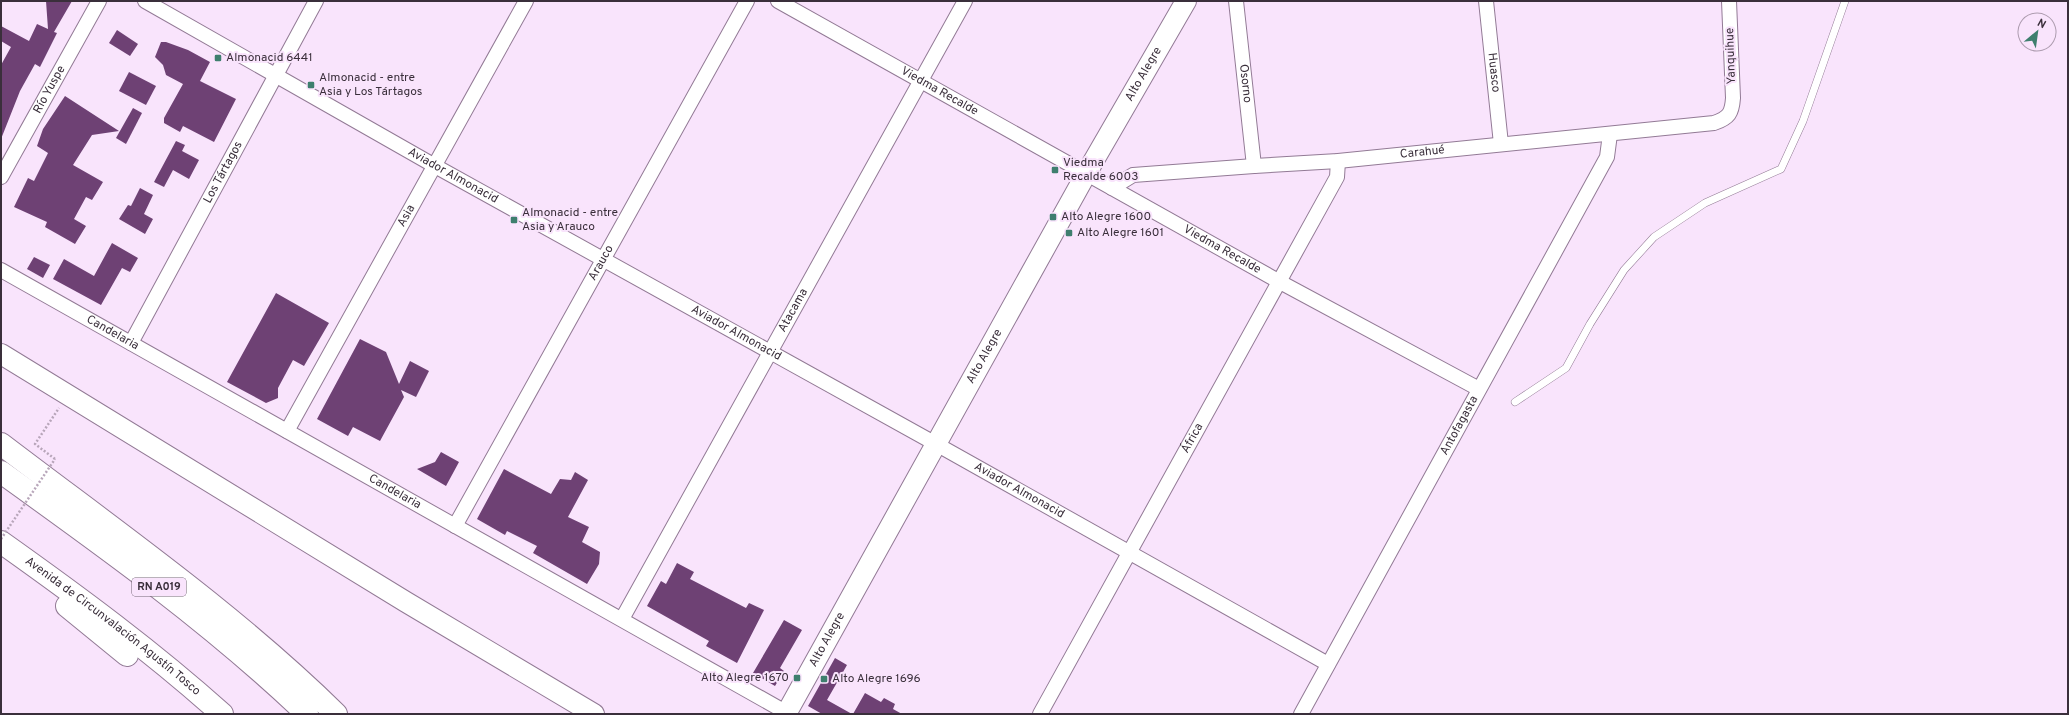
<svg xmlns="http://www.w3.org/2000/svg" width="2069" height="715" font-family="Overpass,sans-serif">
	<rect width="100%" height="100%" fill="#f9e4fc"/>
	<g fill="#6e4174">
		<path d="M46,1H72L54,32L57,33L40,67L35,64L20,91L1,139V65L11,47L1,41V26L29,41L37,24L48,29Z"/>
		<path d="M117,30L138,44L130,56L109,43Z"/>
		<path d="M161,42H166L188,50L210,62L200,81L236,99L214,142L183,126L180,132L164,123V118L183,84L166,75L163,65L155,57Z"/>
		<path d="M129,72L156,86L146,105L119,91Z"/>
		<path d="M65,96L119,131L92,135L73,165L103,182L92,200L86,197L74,219L86,226L75,244L45,227L47,222L14,207L28,178L34,181L48,153L37,146L43,129Z"/>
		<path d="M133,108L142,113L126,144L116,138Z"/>
		<path d="M176,141L185,145L182,151L199,160L189,179L173,170L164,187L154,182Z"/>
		<path d="M140,188L153,195L144,214L153,219L145,234L119,219L128,205L131,206Z"/>
		<path d="M112,243L138,258L130,272L122,268L101,305L53,279L64,259L94,276Z"/>
		<path d="M34,257L50,265L43,278L27,269Z"/>
		<path d="M276,293L329,323L304,366L293,360L278,388V398L266,403L227,382Z"/>
		<path d="M360,339L386,352L399,384L410,361L429,371L416,397L401,390L404,397L380,441L353,427L348,436L317,419Z"/>
		<path d="M441,452L459,462L446,486L417,469L435,462Z"/>
		<path d="M504,469L551,494L560,479L571,480L575,472L588,480L568,517L589,527L582,542L600,552L599,564L587,584L533,553L537,546L507,531L505,535L477,519Z"/>
		<path d="M677,563L694,572L690,579L746,608L749,603L764,610L737,663L706,646L709,641L647,606L661,581L666,584Z"/>
		<path d="M784,620L802,630L780,668L784,671L775,686L753,673Z"/>
		<path d="M835,658L847,665L827,700L852,714H822L808,706Z"/>
		<path d="M865,693L881,702L884,698L895,704L893,709L902,714H853Z"/>
	</g>
	<g fill="none" stroke-linecap="round" stroke-linejoin="round">
		<g stroke="#927a95" stroke-width="8">
			<path id="lane" d="M1515,402L1566,368L1590,324L1624,270L1654,237L1705,203L1781,169L1803,121L1845,1"/>
		</g>
		<g stroke="#927a95" stroke-width="16">
			<g id="street">
				<path id="s1" d="M145,1L435,166L936,444L1328,664"/>
				<path id="s2" d="M778,1L1280,282L1479,389"/>
				<path id="s3" d="M1236,1L1254,166"/>
				<path id="s4" d="M1486,1L1501,144"/>
				<path id="s5" d="M1,177L99,1"/>
				<path id="s6" d="M1112,188L1133,175L1254,166L1338,161L1714,123C1729,118 1732,113 1733,98L1729,1"/>
				<path id="s7" d="M1,270L789,714"/>
				<path id="s8" d="M131,343L316,1"/>
				<path id="s9" d="M287,431L526,1"/>
				<path id="s10" d="M455,526L747,1"/>
				<path id="s11" d="M622,619L965,1"/>
				<path id="s12" d="M1040,714L1337,177L1338,161"/>
				<path id="s13" d="M1301,714L1607,157L1610,134"/>
			</g>
		</g>
		<g stroke="#927a95" stroke-width="22">
			<g id="secondary">
				<path d="M1,354L406,602L594,714"/>
				<path id="s14" d="M786,714L1086,174L1186,1"/>
			</g>
		</g>
		<g stroke="#927a95" stroke-width="24">
			<g id="highway">
				<path d="M1,444C115,531 233,613 336,714"/>
				<path d="M1,472C107,548 213,624 307,714"/>
				<path id="s15" d="M1,542C77,596 153,652 222,714"/>
				<path d="M67,606L127,655"/>
			</g>
		</g>
		<path stroke="#b8a6ba" stroke-width="2.5" stroke-dasharray="2 2" stroke-linecap="butt" d="M55,459L35,444L59,408"/>
		<use href="#lane" stroke="#fff" stroke-width="7"/>
		<use href="#street" stroke="#fff" stroke-width="14"/>
		<use href="#secondary" stroke="#fff" stroke-width="20"/>
		<use href="#highway" stroke="#fff" stroke-width="22"/>
		<path stroke="#b8a6ba" stroke-width="2.5" stroke-dasharray="2 2" stroke-linecap="butt" d="M1,539L55,459"/>
	</g>
	<g fill="#3e7f6e" stroke="#f9e4fc" stroke-width="1.5">
		<rect x="214" y="54" width="8" height="8" rx="2"/>
		<rect x="307" y="81" width="8" height="8" rx="2"/>
		<rect x="1051" y="166" width="8" height="8" rx="2"/>
		<rect x="1049" y="213" width="8" height="8" rx="2"/>
		<rect x="510" y="216" width="8" height="8" rx="2"/>
		<rect x="1065" y="229" width="8" height="8" rx="2"/>
		<rect x="793" y="674" width="8" height="8" rx="2"/>
		<rect x="820" y="675" width="8" height="8" rx="2"/>
	</g>
	<g text-anchor="middle" dominant-baseline="central" stroke-width="4" stroke-linejoin="round" paint-order="stroke">
		<rect fill="#f9e4fc" stroke="#736575" stroke-width="1" x="132" y="578" width="54" height="18" rx="3"/>
		<g font-size="11" font-weight="bold" fill="#3a2f3b">
			<text x="159" y="587">RN A019</text>
		</g>
		<g font-size="12" fill="#3a2f3b" stroke="#f9e4fc">
			<text transform="translate(1731 56) rotate(-92)">Yanquihue</text>
			<text stroke="none"><textPath href="#s4" startOffset="72">Huasco</textPath></text>
			<text stroke="none"><textPath href="#s14" startOffset="733">Alto Alegre</textPath></text>
			<text stroke="none"><textPath href="#s3" startOffset="83">Osorno</textPath></text>
			<text stroke="none"><textPath href="#s5" startOffset="100">Río Yuspe</textPath></text>
			<text stroke="none"><textPath href="#s2" startOffset="185">Viedma Recalde</textPath></text>
			<text stroke="none"><textPath href="#s6" startOffset="315">Carahué</textPath></text>
			<text stroke="none"><textPath href="#s8" startOffset="194">Los Tártagos</textPath></text>
			<text stroke="none"><textPath href="#s1" startOffset="354">Aviador Almonacid</textPath></text>
			<text stroke="none"><textPath href="#s9" startOffset="246">Asia</textPath></text>
			<text stroke="none"><textPath href="#s2" startOffset="509">Viedma Recalde</textPath></text>
			<text stroke="none"><textPath href="#s10" startOffset="301">Arauco</textPath></text>
			<text stroke="none"><textPath href="#s11" startOffset="353">Atacama</textPath></text>
			<text stroke="none"><textPath href="#s7" startOffset="128">Candelaria</textPath></text>
			<text stroke="none"><textPath href="#s1" startOffset="678">Aviador Almonacid</textPath></text>
			<text stroke="none"><textPath href="#s14" startOffset="409">Alto Alegre</textPath></text>
			<text stroke="none"><textPath href="#s13" startOffset="329">Antofagasta</textPath></text>
			<text stroke="none"><textPath href="#s12" startOffset="315">África</textPath></text>
			<text stroke="none"><textPath href="#s1" startOffset="1002">Aviador Almonacid</textPath></text>
			<text stroke="none"><textPath href="#s7" startOffset="452">Candelaria</textPath></text>
			<text stroke="none"><textPath href="#s15" startOffset="140">Avenida de Circunvalación Agustín Tosco</textPath></text>
			<text stroke="none"><textPath href="#s14" startOffset="85">Alto Alegre</textPath></text>
		</g>
		<g font-size="12" fill="#3a2f3b" stroke="#f9e4fc" text-anchor="start">
			<text x="226" y="58">Almonacid 6441</text>
			<text x="319" y="78">Almonacid - entre<tspan x="319" dy="14">Asia y Los Tártagos</tspan></text>
			<text x="1063" y="163">Viedma<tspan x="1063" dy="14">Recalde 6003</tspan></text>
			<text x="522" y="213">Almonacid - entre<tspan x="522" dy="14">Asia y Arauco</tspan></text>
			<text x="1061" y="217">Alto Alegre 1600</text>
			<text x="1077" y="233">Alto Alegre 1601</text>
			<text x="789" y="678" text-anchor="end">Alto Alegre 1670</text>
			<text x="832" y="679">Alto Alegre 1696</text>
		</g>
	</g>
	<rect width="2069" height="715" fill="none" stroke="#3a2f3b" stroke-width="4"/>
	<g transform="translate(2037 32) rotate(29)"><circle r="19" fill="#f9e4fc" stroke="#ad9caf"/>
	<path d="M0-3L7 15L0 10L-7 15Z" fill="#3e7f6e"/>
	<text y="-6" font-size="11" font-weight="bold" text-anchor="middle" fill="#3a2f3b">N</text>
	</g>
</svg>
